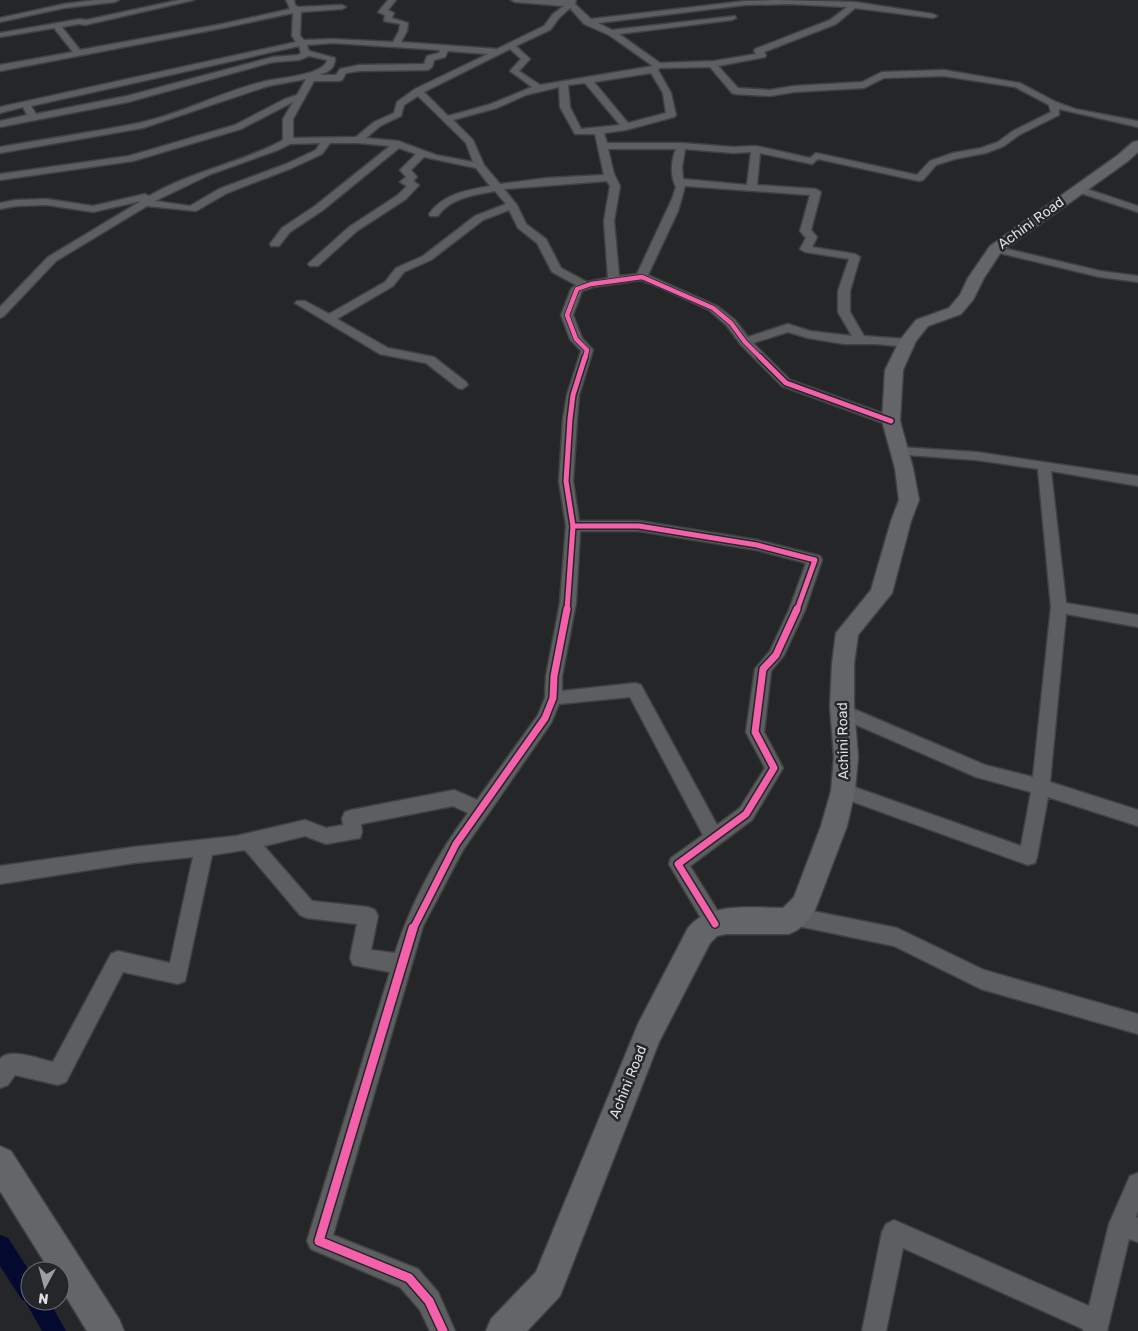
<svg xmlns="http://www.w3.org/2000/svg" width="1138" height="1331" font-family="Rubik,sans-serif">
	<rect width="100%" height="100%" fill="#252628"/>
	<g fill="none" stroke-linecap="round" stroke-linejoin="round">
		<path fill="#03092f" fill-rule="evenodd" d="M0,1235L8,1238L30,1272V1301H49L66,1331H42L25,1301L22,1300L0,1266Z"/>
		<g stroke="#404143" stroke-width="3">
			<g id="street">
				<path d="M95,0H119L115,2L64,8L0,22V18L64,4Z"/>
				<path d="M179,0H194L85,25L79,24L62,27L80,50L222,24L290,9L286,0H294L295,5L298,7L342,5L346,7L342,9L301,12L300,36L304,40L333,39L393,42L399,31L400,24L384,21L385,15L378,12L388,0H396L388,10L394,13L392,18L408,23L407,31L401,42L497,49L544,26L553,14L564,6L515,2L511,0H576L575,4L591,19L745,1L776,0L855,2L933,14L937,16L933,18L855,8L836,24L764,52L766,55L765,57L718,66L738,88L770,90L794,86L862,82L882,72L944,70L1020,83L1056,102L1075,109L1138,121V127L1059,109V115L1019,135L1004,146L986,153L955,159L936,165L923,180L919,181L818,159L812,164L760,153L757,185L816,189L821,192L811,230L817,237L812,247L855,254L860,257L850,291V312L864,336L906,339L912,343L906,347L877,344H844L808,338L788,332L753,343L790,380L896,418L898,421L896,424H886L782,386L741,345L727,326L709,310L659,287L641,280L593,287L582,291L573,315L582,338L593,350L579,395L577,419L573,481L579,521H639L757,540L820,556L822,560L805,610L784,655L771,671L764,732L783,768L752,820L690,866L722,918L725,924L722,930L715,933L708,930L669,864L671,858L703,835L630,697L559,704L551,723L463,850L423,926L333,1235L418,1269L438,1292L455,1331H430L420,1310L400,1287L311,1249L307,1241L390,972L353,965L350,958L357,924L307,918L300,915L245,850L212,855L185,981L178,984L123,972L66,1082L58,1085L15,1075L8,1085L0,1088V1059C9,1047 39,1059 53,1062L111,954L118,951L170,963L193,857L134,863L0,884V866L134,847L236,836L305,820L326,828L343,825L342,818L345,812L351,810L454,790L477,800L538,715L545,698L546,676L560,603L566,526L559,481L563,419L567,395L581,351L570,339L561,315L571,289L576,285L552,272L537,243L518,228L509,210L483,220L431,260L404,272L393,286L337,319L388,348L434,357L466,382L468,385L462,389L458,388L426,363L380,354L295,303L297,301H305L329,314L385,282L396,268L423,256L475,216L506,204L495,191C474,195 450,198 438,216H430L429,214C443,194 467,190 490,186L476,168L424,157L411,170L417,177L413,181L419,185L406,199L357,231L318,266H310L308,264L310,262L349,227L398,195L407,186L400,182L406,177L400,170L416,154L399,148L323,210L290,232L279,246H271L270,244L282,228L315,206L390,146L358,143H330L322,154L292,168L227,193L196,211L147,206L56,261L4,316L0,318V307L48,257L141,201L93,212L47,205L16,206L0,209V203L16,200L47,199L93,206L145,194L149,196C191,171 241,163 283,140V119L293,102L241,129L133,161L0,180V174L129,156L235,125L285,99L297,95L306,79L268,86L143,128L0,153V147C46,139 93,132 139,123C182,114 223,91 266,81C279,78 325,75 327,60L309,56L299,60L273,62L128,102L0,127V121L27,115L23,107L0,113V107L296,42L292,36L293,13L223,28L0,71V65L73,52L54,28L0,37V33L80,19L86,20ZM791,4L847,7L830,20L755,49L754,51L756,54L714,61L660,63L619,34L732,20L736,18L735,16L612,30L598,23L745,5ZM570,8L584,24L609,35L653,66L540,85L519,71L530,59L516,46L550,30L559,18ZM333,43L440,50L439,53L427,56L424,64L359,65L340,69L336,75H319C328,72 335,69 335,58L309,51L307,45ZM299,46L301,53L298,55L273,57L127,96L36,114L31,106ZM510,49L521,59L510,71L532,87L491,104L448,116L424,92ZM448,51L488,54L415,89L397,102L394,113L374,122L356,137L293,138V119L314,81H339L342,80L346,73L359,71L428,70L432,67L434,60L445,57ZM710,67L732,93L735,94L770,96L794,92L864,88L884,78L944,76L1015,87L1049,105L1051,112L1013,131L998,142L981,148L953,153L930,161L917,175L816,153L810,158L756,146L733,147L682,143H607L604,133L626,130L674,117L676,115L671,93L658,70L660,68ZM651,73L663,93L666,113L628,123L594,82ZM585,83L620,125L581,129L570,107L568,85ZM559,87L560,107L575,134H595L604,175L547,178L500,184L484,165L473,140L453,120L497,108L526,95ZM418,96L466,143L473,162L436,155L398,141L366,138L380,126L401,116L404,105ZM320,143L316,150L286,164L219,189L190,206L155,201L211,174L278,150L290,144ZM608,149H676C671,161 670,176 676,187L672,199L637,274L619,276L614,221L620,186L614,174ZM685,149L733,153L751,152L747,185L683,179L682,167ZM607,181L610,186L604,221L608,278L587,282L561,268L546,239L526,224L517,205L504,189ZM685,186L810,195L800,231L806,238L800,249L805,252L849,259L838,291V312L852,336L810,331L788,324L748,337L735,320L717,306L648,275L678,211ZM580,531H639L757,550L806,563L789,610L770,651L755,669L746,732L765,768L740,808L717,825L641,685L635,683L562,691V676L576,603ZM453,806L468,813C437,855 411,903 395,953L371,950L378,916L375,910L368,907L312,901L264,846L305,836L326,844L360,838L362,832L361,824Z"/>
				<path d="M1078,186L1138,206V212L1074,191V187Z"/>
				<path d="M995,246L1100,271L1138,276V282L1100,277L991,251L990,249L991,247Z"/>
				<path d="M899,447L976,452L1138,476V486L1051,471L1066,603L1138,615V627L1066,614L1050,782L1138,810V826L1048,797L1037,857L1035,863L1028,865L837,796L834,791L837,786L843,783L1021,846L1031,792L976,777L836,716L834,711L836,706L842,704L985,765L1033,777L1051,607L1038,469L976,460L894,454L892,451L894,448Z"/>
				<path d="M793,907L897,928L984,970L1138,1014V1034L981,989L894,946L793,925L786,922L783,916L786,910Z"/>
				<path d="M1138,1173V1211L1136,1217L1138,1218V1242L1129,1239L1107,1331H1083V1329L903,1248L886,1331H862L882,1232L886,1224L894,1220L1089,1306L1109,1224L1130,1176Z"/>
			</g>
		</g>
		<g stroke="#404143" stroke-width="3">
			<g id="secondary">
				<path d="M1138,141V152L1128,161L1001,252L984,278L973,300L961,314L928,326L916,341L903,370L900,421L913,468L919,500L911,521L892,593L858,635L854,664V707L858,757L855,791L847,826L817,905C812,918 802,929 789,934H726L717,936L710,943L659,1042L560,1296L527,1331H486L491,1319L536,1272L638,1024L688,928C710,901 752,908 783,908L794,897L821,826L831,791L834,757L830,707L832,664L836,633L871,590L891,521L899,500L895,468L882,421L885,370L900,340L916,320L949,308L960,295L968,278L990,246L1118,155L1133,142Z"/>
				<path d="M0,1146L11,1151L119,1319L124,1331H87L60,1287V1271H50L0,1191Z"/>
			</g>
		</g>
		<use href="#street" fill="#5d5e60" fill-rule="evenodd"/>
		<use href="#secondary" fill="#636569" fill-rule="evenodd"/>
		<g stroke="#242629" stroke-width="6">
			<path id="cycleway-far3" d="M585,358L587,350L576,339L567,315L577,289L591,284L642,277L713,308L731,323L745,342L761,358"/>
		</g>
		<g stroke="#242629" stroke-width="8">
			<g id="cycleway-far2">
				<path d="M760,357L786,383L891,421"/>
				<path d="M573,526H639L757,545L815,560L797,610"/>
				<path d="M567,610L573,526L566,481L570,419L573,395L585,357"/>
			</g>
		</g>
		<g stroke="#242629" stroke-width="10">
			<g id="cycleway-far1">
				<path d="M715,924L678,864L746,814L774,768L755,732L763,669L776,655L797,609"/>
				<path d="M413,929L456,844L545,718L553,698L554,676L567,609"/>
			</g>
		</g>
		<g stroke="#242629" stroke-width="12">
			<path id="cycleway" d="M413,928L319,1241L409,1278L429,1301L443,1331"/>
		</g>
		<use href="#cycleway-far3" stroke="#f560ab" stroke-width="4.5"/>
		<use href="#cycleway-far2" stroke="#f560ab" stroke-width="5"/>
		<use href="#cycleway-far1" stroke="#f560ab" stroke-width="7"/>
		<use href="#cycleway" stroke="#f560ab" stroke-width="9"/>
	</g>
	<g text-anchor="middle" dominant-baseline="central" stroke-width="5" stroke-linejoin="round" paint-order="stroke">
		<g font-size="14" fill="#dddfe1" stroke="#242629">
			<text transform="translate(1031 223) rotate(-36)">Achini Road</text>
			<text transform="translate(843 741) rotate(-91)">Achini Road</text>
			<text transform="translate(628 1082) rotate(-68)">Achini Road</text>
		</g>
	</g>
	<g transform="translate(45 1286) rotate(187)"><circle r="24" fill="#242629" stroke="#6e7073"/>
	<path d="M0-4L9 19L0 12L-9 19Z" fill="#9d9ea0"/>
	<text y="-8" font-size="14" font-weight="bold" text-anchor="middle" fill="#dddfe1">N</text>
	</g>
</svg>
